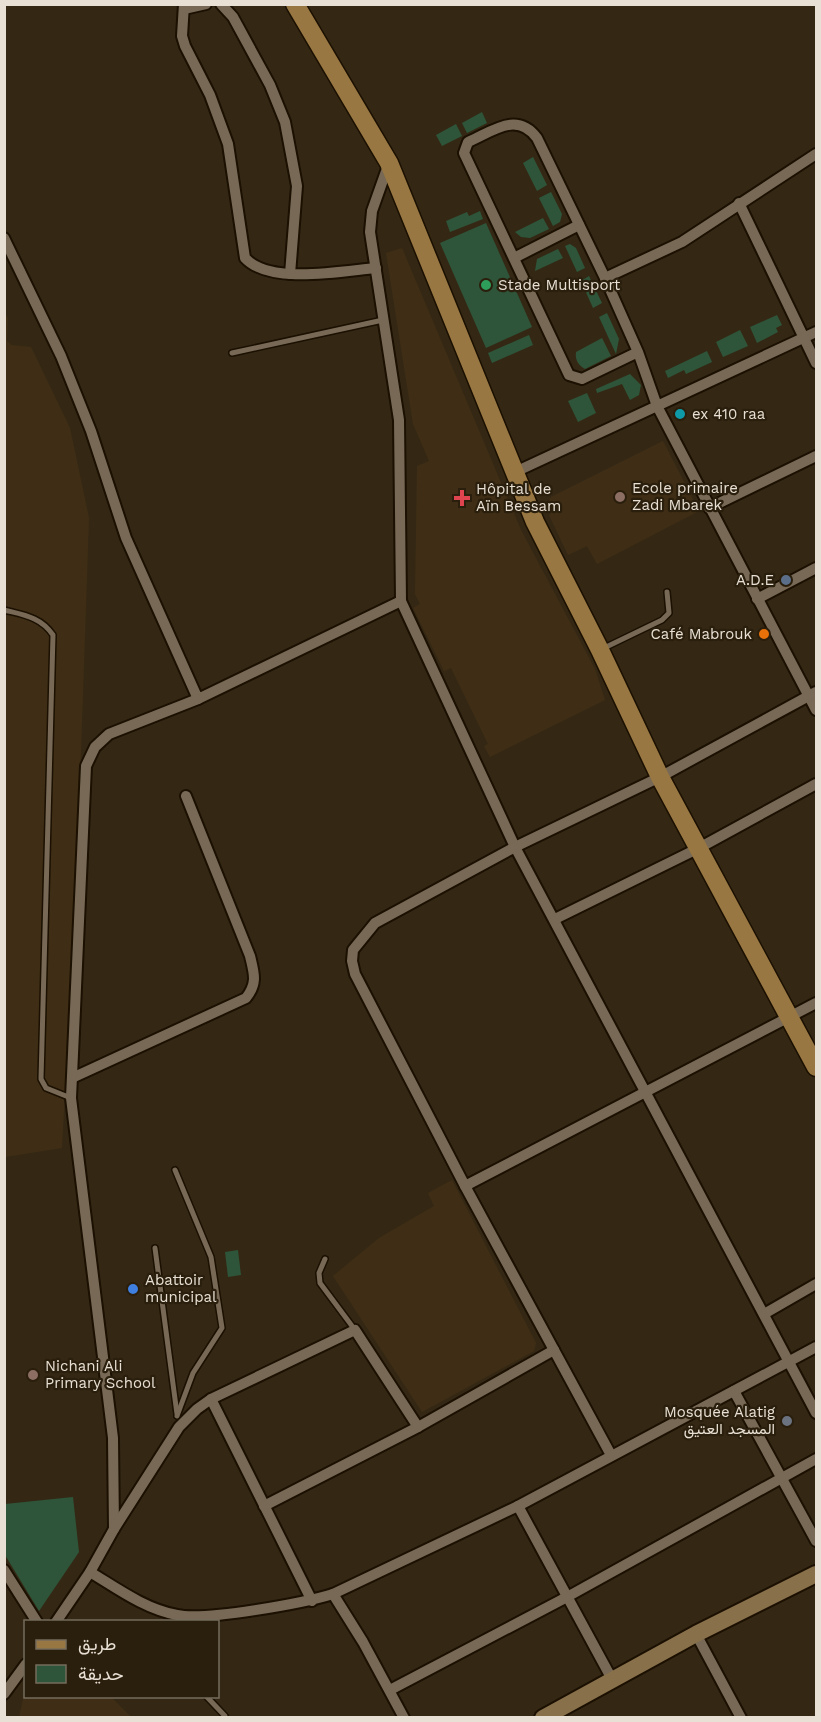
<svg xmlns="http://www.w3.org/2000/svg" width="821" height="1722" font-family="'Work Sans',Vazirmatn,sans-serif">
	<rect width="100%" height="100%" fill="#342815"/>
	<g fill="#3f2e15">
		<path d="M402,248L521,530L595,669L605,700L490,757L484,746L488,744L451,668L444,671L413,608L420,604L415,594L417,466L429,461L413,424L386,253Z"/>
		<path d="M5,313L8,318L7,341L11,345L31,347L70,428L89,518L77,869L62,1148L5,1157Z"/>
		<path d="M663,441L699,511L597,564L587,546L568,555L549,515L551,513L547,504L551,497Z"/>
		<path d="M452,1180L536,1343L534,1351L422,1412L333,1276L379,1238L434,1206L428,1193Z"/>
		<path d="M25,1691L26,1696L111,1697L131,1717H19Z"/>
	</g>
	<g fill="#2e5539">
		<path d="M482,112L487,123L467,133L462,123Z"/>
		<path d="M456,124L462,136L442,146L436,135Z"/>
		<path d="M533,157L547,185L537,191L523,163Z"/>
		<path d="M551,192L562,214L560,222L553,226L539,198Z"/>
		<path d="M480,211L483,219L450,232L446,221L467,212L469,216Z"/>
		<path d="M543,218L549,229L530,238L521,237L515,232Z"/>
		<path d="M486,223L532,327L486,348L440,243Z"/>
		<path d="M570,244L576,248L585,268L577,272L565,246Z"/>
		<path d="M558,249L563,258L535,271L537,259Z"/>
		<path d="M589,276L602,303L593,308L581,281Z"/>
		<path d="M607,313L619,339L616,354L599,317Z"/>
		<path d="M777,315L782,325L776,328L778,332L757,343L750,327Z"/>
		<path d="M740,330L748,346L723,357L716,342Z"/>
		<path d="M529,335L533,345L492,363L488,353Z"/>
		<path d="M602,338L611,356L585,369C578,365 575,360 576,352Z"/>
		<path d="M707,351L712,362L686,374L684,370L668,378L665,371Z"/>
		<path d="M630,374L641,385L639,395L630,400L622,384L597,393L596,389Z"/>
		<path d="M587,393L596,413L578,422L568,401Z"/>
		<path d="M238,1250L241,1275L228,1277L225,1252Z"/>
		<path d="M73,1497L79,1552L39,1611L5,1555V1504Z"/>
	</g>
	<g fill="none" stroke-linecap="round" stroke-linejoin="round">
		<g stroke="#1b1001" stroke-width="8">
			<g id="lane">
				<path d="M232,353L383,320"/>
				<path d="M4,610C24,615 41,617 53,635L41,1079L46,1088L71,1098"/>
				<path d="M602,649L662,620L669,613L667,592"/>
				<path d="M175,1170L211,1257L222,1328L193,1373L177,1416"/>
				<path d="M155,1248L177,1414"/>
				<path d="M325,1259L319,1273L320,1283L355,1330"/>
				<path d="M206,1696L225,1716"/>
			</g>
		</g>
		<g stroke="#1b1001" stroke-width="14">
			<g id="street">
				<path d="M184,4L182,36L185,46L210,95L228,144L245,258C270,285 342,271 376,268"/>
				<path d="M221,4L233,17L270,85L285,122L297,186L290,274"/>
				<path d="M184,9L206,4"/>
				<path d="M389,163L372,211L370,232L399,420L401,601L515,847L816,1413"/>
				<path d="M739,203L816,363"/>
				<path d="M4,238L61,356L91,431L126,538L198,699L401,601"/>
				<path d="M514,258L579,225"/>
				<path d="M605,278L682,242L816,154"/>
				<path d="M638,352L582,379L569,375L464,153L468,142C493,131 517,111 537,138L605,278L638,352L657,406L816,710"/>
				<path d="M513,473L816,332"/>
				<path d="M709,508L816,456"/>
				<path d="M757,599L816,568"/>
				<path d="M555,919L699,848L816,784"/>
				<path d="M72,1078L246,998C258,983 254,973 250,956L186,796"/>
				<path d="M465,1186L816,1003"/>
				<path d="M764,1314L816,1284"/>
				<path d="M734,1391L816,1541"/>
				<path d="M211,1399L312,1601"/>
				<path d="M611,1455L465,1186L355,974L352,961L353,950L375,923L515,847L660,777L816,692"/>
				<path d="M264,1506L418,1427L554,1350"/>
				<path d="M518,1506L613,1681"/>
				<path d="M114,1529L113,1438L71,1098L86,766L95,747L109,734L198,699"/>
				<path d="M4,1570L37,1622"/>
				<path d="M90,1572C118,1589 145,1609 177,1615C206,1621 304,1603 333,1594L518,1506L816,1347"/>
				<path d="M333,1594L363,1642L404,1718"/>
				<path d="M56,1622L90,1572L114,1529L179,1427L197,1409L211,1399L355,1330L418,1427"/>
				<path d="M696,1634L741,1718"/>
				<path d="M390,1690L567,1597L816,1459"/>
				<path d="M4,1694L26,1664"/>
			</g>
		</g>
		<g stroke="#1b1001" stroke-width="20">
			<path id="secondary" d="M543,1718L696,1634L816,1574"/>
		</g>
		<g stroke="#1b1001" stroke-width="21">
			<path id="primary" d="M295,4L389,163L535,522L600,650L660,777L816,1067"/>
		</g>
		<use href="#lane" stroke="#776955" stroke-width="5"/>
		<use href="#street" stroke="#776955" stroke-width="10"/>
		<use href="#secondary" stroke="#88704b" stroke-width="16"/>
		<use href="#primary" stroke="#987742" stroke-width="18"/>
	</g>
	<circle fill="#2e9e5b" stroke="#2a1e0c" stroke-width="2" cx="486" cy="285" r="6"/>
	<circle fill="#0f9aa8" stroke="#2a1e0c" stroke-width="2" cx="680" cy="414" r="6"/>
	<g fill="#8d6e63" stroke="#2a1e0c" stroke-width="2">
		<circle cx="620" cy="497" r="6"/>
		<circle cx="33" cy="1375" r="6"/>
	</g>
	<path fill="#e0444e" stroke="#2a1e0c" stroke-width="2" d="M459 489h6v6h6v6h-6v6h-6v-6h-6v-6h6z"/>
	<circle fill="#5c6f8a" stroke="#2a1e0c" stroke-width="2" cx="786" cy="580" r="6"/>
	<circle fill="#e8710a" stroke="#2a1e0c" stroke-width="2" cx="764" cy="634" r="6"/>
	<circle fill="#3f7fe0" stroke="#2a1e0c" stroke-width="2" cx="133" cy="1289" r="6"/>
	<circle fill="#6b7280" stroke="#2a1e0c" stroke-width="2" cx="787" cy="1421" r="6"/>
	<g text-anchor="middle" dominant-baseline="central" stroke-width="4.5" stroke-linejoin="round" paint-order="stroke">
		<g font-size="15" fill="#e8e0d4" stroke="#2a1e0c" text-anchor="start">
			<text x="498" y="285">Stade Multisport</text>
			<text x="692" y="414">ex 410 raa</text>
			<text x="632" y="488">Ecole primaire<tspan x="632" dy="17">Zadi Mbarek</tspan></text>
			<text x="476" y="489">Hôpital de<tspan x="476" dy="17">Aïn Bessam</tspan></text>
			<text x="774" y="580" text-anchor="end">A.D.E</text>
			<text x="752" y="634" text-anchor="end">Café Mabrouk</text>
			<text x="145" y="1280">Abattoir<tspan x="145" dy="17">municipal</tspan></text>
			<text x="45" y="1366">Nichani Ali<tspan x="45" dy="17">Primary School</tspan></text>
			<text x="775" y="1412" text-anchor="end">Mosquée Alatig<tspan x="775" dy="17">المسجد العتيق</tspan></text>
		</g>
	</g>
	<rect width="821" height="1722" fill="none" stroke="#e8e0d4" stroke-width="12"/>
	<rect x="24" y="1620" width="195" height="78" fill="#2a1e0c" stroke="#766c5c" stroke-width="1.5"/>
	<rect x="36" y="1640" width="30" height="9" fill="#987742" stroke="#766c5c" stroke-width="1.5"/>
	<text x="78" y="1650" font-size="18" fill="#e8e0d4">طريق</text>
	<rect x="36" y="1665" width="30" height="18" fill="#2e5539" stroke="#766c5c" stroke-width="1.5"/>
	<text x="78" y="1680" font-size="18" fill="#e8e0d4">حديقة</text>
</svg>
